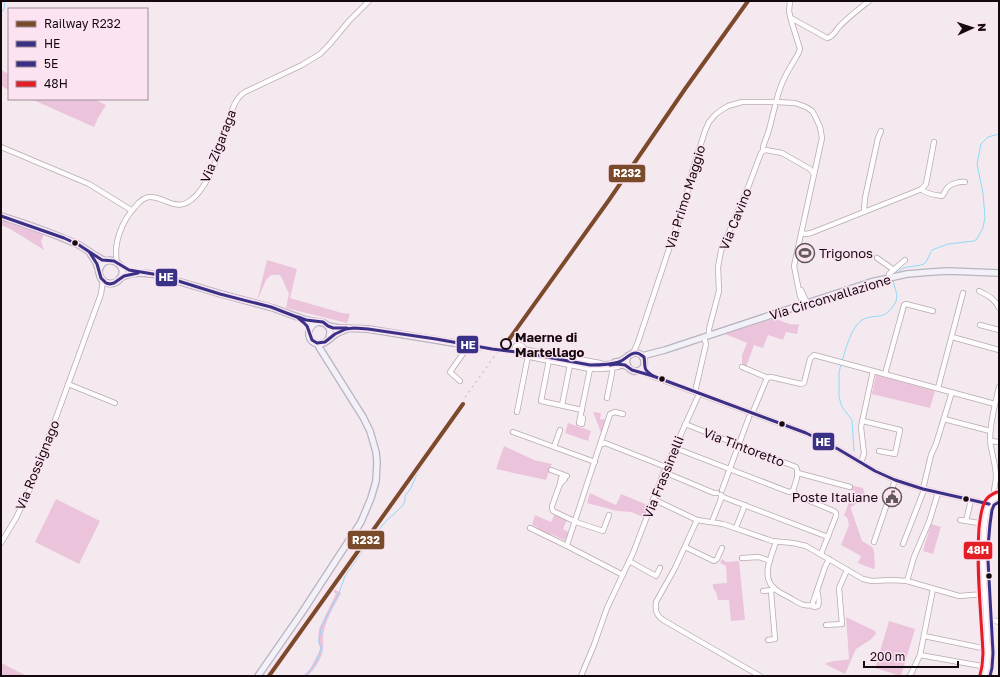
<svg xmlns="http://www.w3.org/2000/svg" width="1000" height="677" font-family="'Golos Text',sans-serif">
	<rect width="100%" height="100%" fill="#f5e9f0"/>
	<g fill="#ebc4dc">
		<path d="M1,70L9,74V90L1,86Z"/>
		<path d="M31,99H94L106,105L98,118L94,127Z"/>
		<path d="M1,219L44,234L41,241L44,250L12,230L1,225Z"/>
		<path d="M267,260L297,269L290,298L342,313L350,314L347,323L286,308L289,293C285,287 284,281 280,275H271L266,280L257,301Z"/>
		<path d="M775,318C784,322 790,326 799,324L797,334L786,332L783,340L768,335L763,348L754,345L746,367L742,365V355L747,343L725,334Z"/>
		<path d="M876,375L935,391L930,408L872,394Z"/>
		<path d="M593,412L601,413L600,419L606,420L602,435Z"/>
		<path d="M568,423L591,431L588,441L565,433Z"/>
		<path d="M504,446L534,460L552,464L546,480L496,469Z"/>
		<path d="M850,485L863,488L865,494L862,500L851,507V509L862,541L872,547L874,551L875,568L873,569L858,563L861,556L841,545L849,525L847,517L844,516L850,499L853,500L855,491L851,490Z"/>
		<path d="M590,493L616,505L621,494L650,506L645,518L631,512L617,511L587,503Z"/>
		<path d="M56,499L100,521L79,564L35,542Z"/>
		<path d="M555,514L567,520L563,529L569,532L566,541L551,534L550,535L537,529V527L532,525L535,515L551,522Z"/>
		<path d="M931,524L941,527L933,554L923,551Z"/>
		<path d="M722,559L726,562L739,561L745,620L731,621L729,600H718L716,592L713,588V584L727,583L726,566L720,563Z"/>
		<path d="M334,589L341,593C335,605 327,617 324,631C322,637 324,643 323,649C322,659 314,670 307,676H303L310,669L319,652L320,648L318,641L319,629L328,610L336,594L333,591Z"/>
		<path d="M846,617L875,631L876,634L870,640L856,649L845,674L825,664C831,660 842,661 849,659Z"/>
		<path d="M889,621L915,629L901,676L875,668Z"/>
		<path d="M1,663L27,676H1Z"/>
	</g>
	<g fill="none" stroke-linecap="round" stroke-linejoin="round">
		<g stroke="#8edaf6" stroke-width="1">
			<path d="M1,13C5,9 5,6 4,1"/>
			<path d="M897,273C904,264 915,268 924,264C928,261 929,254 932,250L948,244L974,241L977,239L979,235L983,228L985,217L983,193L977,164L981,144L988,137L999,134"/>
			<path d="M842,361C846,349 851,327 862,320C870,315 881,318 887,313C888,312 889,310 891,309C893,306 895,304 896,301C899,294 893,286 893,279"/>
			<path d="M841,364L839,373V397L842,407L852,420L854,451"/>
			<path d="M306,676L315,664L318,658L321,649V647L319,643V639L322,625L339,593L345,576L371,539L387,520L395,513L403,505L405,501V496L411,488L417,474L425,462"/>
		</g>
		<path stroke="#d3c7ce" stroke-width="5.5" stroke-dasharray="5.5 3" stroke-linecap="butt" d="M478,347L524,353"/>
		<g stroke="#b6aab1" stroke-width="6">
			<g id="minor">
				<path d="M791,18L827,38C833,37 835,32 838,28C847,18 859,9 869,1"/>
				<path d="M776,102C779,89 784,77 791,66C794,60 798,56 800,49L791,20L789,11L790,1"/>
				<path d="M1,147L89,184L131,210"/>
				<path d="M763,151L766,150L782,153L810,169L814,174"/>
				<path d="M921,189C925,194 936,195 942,196C945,193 945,190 948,187C951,184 960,181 965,182"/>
				<path d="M864,211V210L865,198L878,138L881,131"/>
				<path d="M801,233L806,234L811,233L922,189L926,184L934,142"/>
				<path d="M877,258L894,270"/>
				<path d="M117,263C113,243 122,221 135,207C139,202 144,197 150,197C165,197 176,212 191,200C213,183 224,136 232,110C235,102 238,96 245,92L302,65L320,54L329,45L349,21L369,1"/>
				<path d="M889,278V274L905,260"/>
				<path d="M801,290L807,303"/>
				<path d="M979,291C989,296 994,298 999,308"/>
				<path d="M980,325L999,330"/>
				<path d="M709,336V329L719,291L718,267L721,251L749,185L761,153L763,151V147L769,130L775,106"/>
				<path d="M952,337L999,350"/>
				<circle cx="519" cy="349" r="4.5"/>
				<path d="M523,348L528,350L600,363"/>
				<path d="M519,354L525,356L590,369H602L618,367"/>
				<path d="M631,354L634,351L638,342L686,198L692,172L705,131L709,122L715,115L720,111L728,106L742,102H776L795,103L806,107L812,111L815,116L820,127L822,138L794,266L800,296L804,304"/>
				<path d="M549,360L541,401L582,410"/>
				<path d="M742,367L768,378"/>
				<path d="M638,371L806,433L838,449L875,471L895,480L923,489L989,504"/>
				<path d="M885,374L904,305L906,304L933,311"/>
				<path d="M460,381L450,372L467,348"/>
				<path d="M68,384L115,403"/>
				<path d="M938,388L963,293"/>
				<path d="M695,392L706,344L704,337"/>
				<path d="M607,398L612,373V367"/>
				<path d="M562,405L570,365"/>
				<path d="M517,412L528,356"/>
				<path d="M752,414L767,378L771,377L801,384L804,383L810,359L814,355L995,404"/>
				<path d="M580,417L583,418L582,424L579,423L590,369"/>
				<path d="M944,419L990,431"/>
				<path d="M863,421L900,430L895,454L879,451"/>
				<path d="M685,424L796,467C800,474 795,483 793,491"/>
				<path d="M513,432L595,462"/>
				<path d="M990,441L999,442"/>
				<path d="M601,444L605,443L666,467"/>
				<path d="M554,447L560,430"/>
				<path d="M675,448L789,492L793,491"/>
				<path d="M861,462L864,454L861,427L873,371"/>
				<path d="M551,470L567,476L564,478"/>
				<path d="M664,472L714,493H717"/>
				<path d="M798,473L850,487"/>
				<path d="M563,477L565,479L560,484L561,478Z"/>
				<path d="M560,484L552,506V508L553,511L576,522L603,531L609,515"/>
				<path d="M923,489L931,455L936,444L952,392"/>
				<path d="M722,490L749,417"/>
				<path d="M793,491L798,496L834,511L836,513V516L821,554"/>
				<path d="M721,495L723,497L828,537"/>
				<path d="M995,498C992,492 996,484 996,477C996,464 991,452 990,440C990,421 995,405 999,387"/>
				<path d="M653,499L697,520L723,524L772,541L793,543L806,546L863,579L872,581L892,580L907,581L959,596L984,594"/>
				<path d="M713,519L721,499V495"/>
				<path d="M697,520L675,568L656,602C655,610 656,615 663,620L760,676"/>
				<path d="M960,520L985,524"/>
				<path d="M966,521L971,500"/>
				<path d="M737,525L745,505"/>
				<path d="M530,528L567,546"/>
				<path d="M776,542C772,555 761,575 773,587C778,593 786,595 792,599C799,603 804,607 813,605L814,607L818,606C820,602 818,595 817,590"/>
				<path d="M874,542L895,480"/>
				<path d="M1,543L16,518L30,489L101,294L103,280"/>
				<path d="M903,544L924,490"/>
				<path d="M685,547L714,561L717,559L722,548"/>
				<path d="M742,558L759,557L770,561"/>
				<path d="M629,561L656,576L660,568"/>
				<path d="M623,575L569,547L567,545L610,414L615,412L623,414"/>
				<path d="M907,581L914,557L929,522L938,493"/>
				<path d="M763,591L772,590"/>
				<path d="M813,605V602L825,567L829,559"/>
				<path d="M986,618L999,622"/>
				<path d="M826,625L842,624L839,588L847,570"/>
				<path d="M924,636L987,649"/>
				<path d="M768,640L775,639L771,592L774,588"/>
				<path d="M920,655L987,667"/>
				<path d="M581,676L594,645L607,608L633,553L664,472L699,394"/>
				<path d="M910,676L920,655L933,589"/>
				<path d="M985,676L987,667L988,653L983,560C983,547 984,515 989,504C991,500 995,498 999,496"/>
			</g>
		</g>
		<g stroke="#b8b3c0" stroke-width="8">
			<g id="major">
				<path d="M1,216C27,224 52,233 77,244C87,249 95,257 106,261"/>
				<path d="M91,255C93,258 96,261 97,265C100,272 98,280 107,283C111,284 116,283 119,280C132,266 104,249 99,271"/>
				<path d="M120,278C132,271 144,273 157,275L221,294L273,308L306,320L324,323L328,326L330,330V334L328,340"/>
				<path d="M318,322C305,326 306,344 320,344C326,344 331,337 336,334C339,332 342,331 345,330"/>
				<path d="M328,326L339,328L368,329L478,347"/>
				<path d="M525,353L590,365H605L617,364L627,366"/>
				<path d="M642,356L665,350L871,282L907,274L931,272L948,271L999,273"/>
				<path d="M615,362C618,362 621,361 624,359C628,357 630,353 635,353C644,352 648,366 640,370C630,375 624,364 628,356"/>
				<path d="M258,676L301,614L361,522L371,498L376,481L377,462L376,452L370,431L363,417L319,347L318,344"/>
			</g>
		</g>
		<use href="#minor" stroke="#fefcfd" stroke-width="4.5"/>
		<use href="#major" stroke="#f2f1f7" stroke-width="5.5"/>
		<path stroke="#b4b2b4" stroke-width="1" stroke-dasharray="2 4" stroke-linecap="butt" d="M267,676L503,344"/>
		<g stroke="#fbe3f1" stroke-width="6">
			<g id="bus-1">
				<path d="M1,216L64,238L79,245L102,260L114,261L129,270L159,275L220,294L271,307L289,314L297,317L303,322L307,326L312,340L317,343L325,342L335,334L346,329L354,328L368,329L436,339L492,349L525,353L590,365C599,365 610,365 619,362C625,360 629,353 636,353C639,353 641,355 644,357C646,369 642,368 653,376L806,433L838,449L875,471L895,480L923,489L989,504"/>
				<path d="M90,253L97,264L101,278L106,283L110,284L114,283L124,276L138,273"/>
				<path d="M298,317L306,320L323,322L328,326L333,328H347"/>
				<path d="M610,365L617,364L625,365L632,370L653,376"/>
			</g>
		</g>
		<g stroke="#fbe3f1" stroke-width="6">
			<path id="bus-2" d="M990,676L992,668L993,653L988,560V547L990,524L992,510L994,505L999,502"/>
		</g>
		<g stroke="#fbe3f1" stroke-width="6">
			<path id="bus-3" d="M980,675L982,666L983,653C981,612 976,568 979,528C980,519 981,509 985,501C988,496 992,494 997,492"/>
		</g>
		<use href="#bus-1" stroke="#393185" stroke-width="3"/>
		<use href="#bus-2" stroke="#393185" stroke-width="3"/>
		<use href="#bus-3" stroke="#e31e24" stroke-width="3"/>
		<g stroke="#fbe3f1" stroke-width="7">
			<g id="rail-1">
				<path d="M505,345L609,200L685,89L748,1"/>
				<path d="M269,676L463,404"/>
			</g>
		</g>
		<use href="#rail-1" stroke="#7a4b2a" stroke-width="4"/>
	</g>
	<defs>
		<g id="stadium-ring" transform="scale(1)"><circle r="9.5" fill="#fbe3f1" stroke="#63575e" stroke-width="1.5"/><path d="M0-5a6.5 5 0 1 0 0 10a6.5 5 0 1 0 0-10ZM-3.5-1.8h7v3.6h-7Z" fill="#63575e"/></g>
		<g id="civic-ring" transform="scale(1)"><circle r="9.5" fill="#fbe3f1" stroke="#63575e" stroke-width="1.5"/><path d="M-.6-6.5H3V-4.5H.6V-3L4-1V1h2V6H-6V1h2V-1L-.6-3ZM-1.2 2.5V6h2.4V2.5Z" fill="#63575e"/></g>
	</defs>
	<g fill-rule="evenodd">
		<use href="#stadium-ring" x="805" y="253"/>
		<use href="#civic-ring" x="892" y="497"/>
	</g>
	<g fill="#150910" stroke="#fbe3f1" stroke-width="1.5">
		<circle cx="75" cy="243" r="3.5"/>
		<circle cx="662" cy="379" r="3.5"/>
		<circle cx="782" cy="424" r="3.5"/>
		<circle cx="966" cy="499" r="3.5"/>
		<circle cx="989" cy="576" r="3.5"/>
	</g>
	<circle fill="#fbe3f1" stroke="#150910" stroke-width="2" cx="506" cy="344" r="5"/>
	<g text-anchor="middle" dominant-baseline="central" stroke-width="3" stroke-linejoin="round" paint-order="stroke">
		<g font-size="13" fill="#150910" stroke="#fbe3f1">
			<text transform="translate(218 146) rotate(-69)">Via Zigaraga</text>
			<text transform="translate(685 197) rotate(-73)">Via Primo Maggio</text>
			<text transform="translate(735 219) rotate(-68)">Via Cavino</text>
			<text transform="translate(830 297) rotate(-17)">Via Circonvallazione</text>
			<text transform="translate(744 447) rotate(21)">Via Tintoretto</text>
			<text transform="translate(37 465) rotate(-68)">Via Rossignago</text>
			<text transform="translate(663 477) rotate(-68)">Via Frassinelli</text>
		</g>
		<g font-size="13" fill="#150910" stroke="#fbe3f1" text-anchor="start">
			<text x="819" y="253">Trigonos</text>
			<text x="878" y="497" text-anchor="end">Poste Italiane</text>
		</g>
		<g font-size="13" font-weight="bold" fill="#150910" stroke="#fbe3f1" text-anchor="start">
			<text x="515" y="337">Maerne di<tspan x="515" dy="15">Martellago</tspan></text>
		</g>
	</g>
	<g stroke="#fbe3f1" stroke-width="1.5">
		<rect x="608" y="164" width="38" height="19" rx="4" fill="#7a4b2a"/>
		<rect x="155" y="268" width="23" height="19" rx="4" fill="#393185"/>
		<rect x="456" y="335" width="23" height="19" rx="4" fill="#393185"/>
		<rect x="812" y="432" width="23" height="19" rx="4" fill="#393185"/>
		<rect x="347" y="530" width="38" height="20" rx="4" fill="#7a4b2a"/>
		<rect x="963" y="541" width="30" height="19" rx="4" fill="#e31e24"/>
	</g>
	<g font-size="11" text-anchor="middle" font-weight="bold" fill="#fff">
		<text x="627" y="177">R232</text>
		<text x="166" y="281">HE</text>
		<text x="468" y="349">HE</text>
		<text x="823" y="446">HE</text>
		<text x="366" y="544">R232</text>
		<text x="978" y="554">48H</text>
	</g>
	<rect width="1000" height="677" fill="none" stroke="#150910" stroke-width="4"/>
	<rect x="8" y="8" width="140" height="92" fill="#fbe3f1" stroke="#9f8c97"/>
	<rect x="16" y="21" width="20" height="6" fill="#7a4b2a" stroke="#9f8c97"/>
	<text x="44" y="28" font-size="12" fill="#150910">Railway R232</text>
	<rect x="16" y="41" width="20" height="6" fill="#393185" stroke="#9f8c97"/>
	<text x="44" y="48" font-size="12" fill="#150910">HE</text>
	<rect x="16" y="61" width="20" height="6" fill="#393185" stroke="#9f8c97"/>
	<text x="44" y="68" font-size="12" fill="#150910">5E</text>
	<rect x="16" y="81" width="20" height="6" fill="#e31e24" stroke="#9f8c97"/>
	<text x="44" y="88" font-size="12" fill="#150910">48H</text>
	<g transform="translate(972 28) rotate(87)" stroke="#fbe3f1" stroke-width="3" paint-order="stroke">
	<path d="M0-3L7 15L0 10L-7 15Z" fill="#150910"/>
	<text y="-6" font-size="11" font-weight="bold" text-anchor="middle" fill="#150910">N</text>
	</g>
	<path d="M864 661v6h94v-6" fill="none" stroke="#150910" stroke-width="2"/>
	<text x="870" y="661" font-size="12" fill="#150910" stroke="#fbe3f1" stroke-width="3" paint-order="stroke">200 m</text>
</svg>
